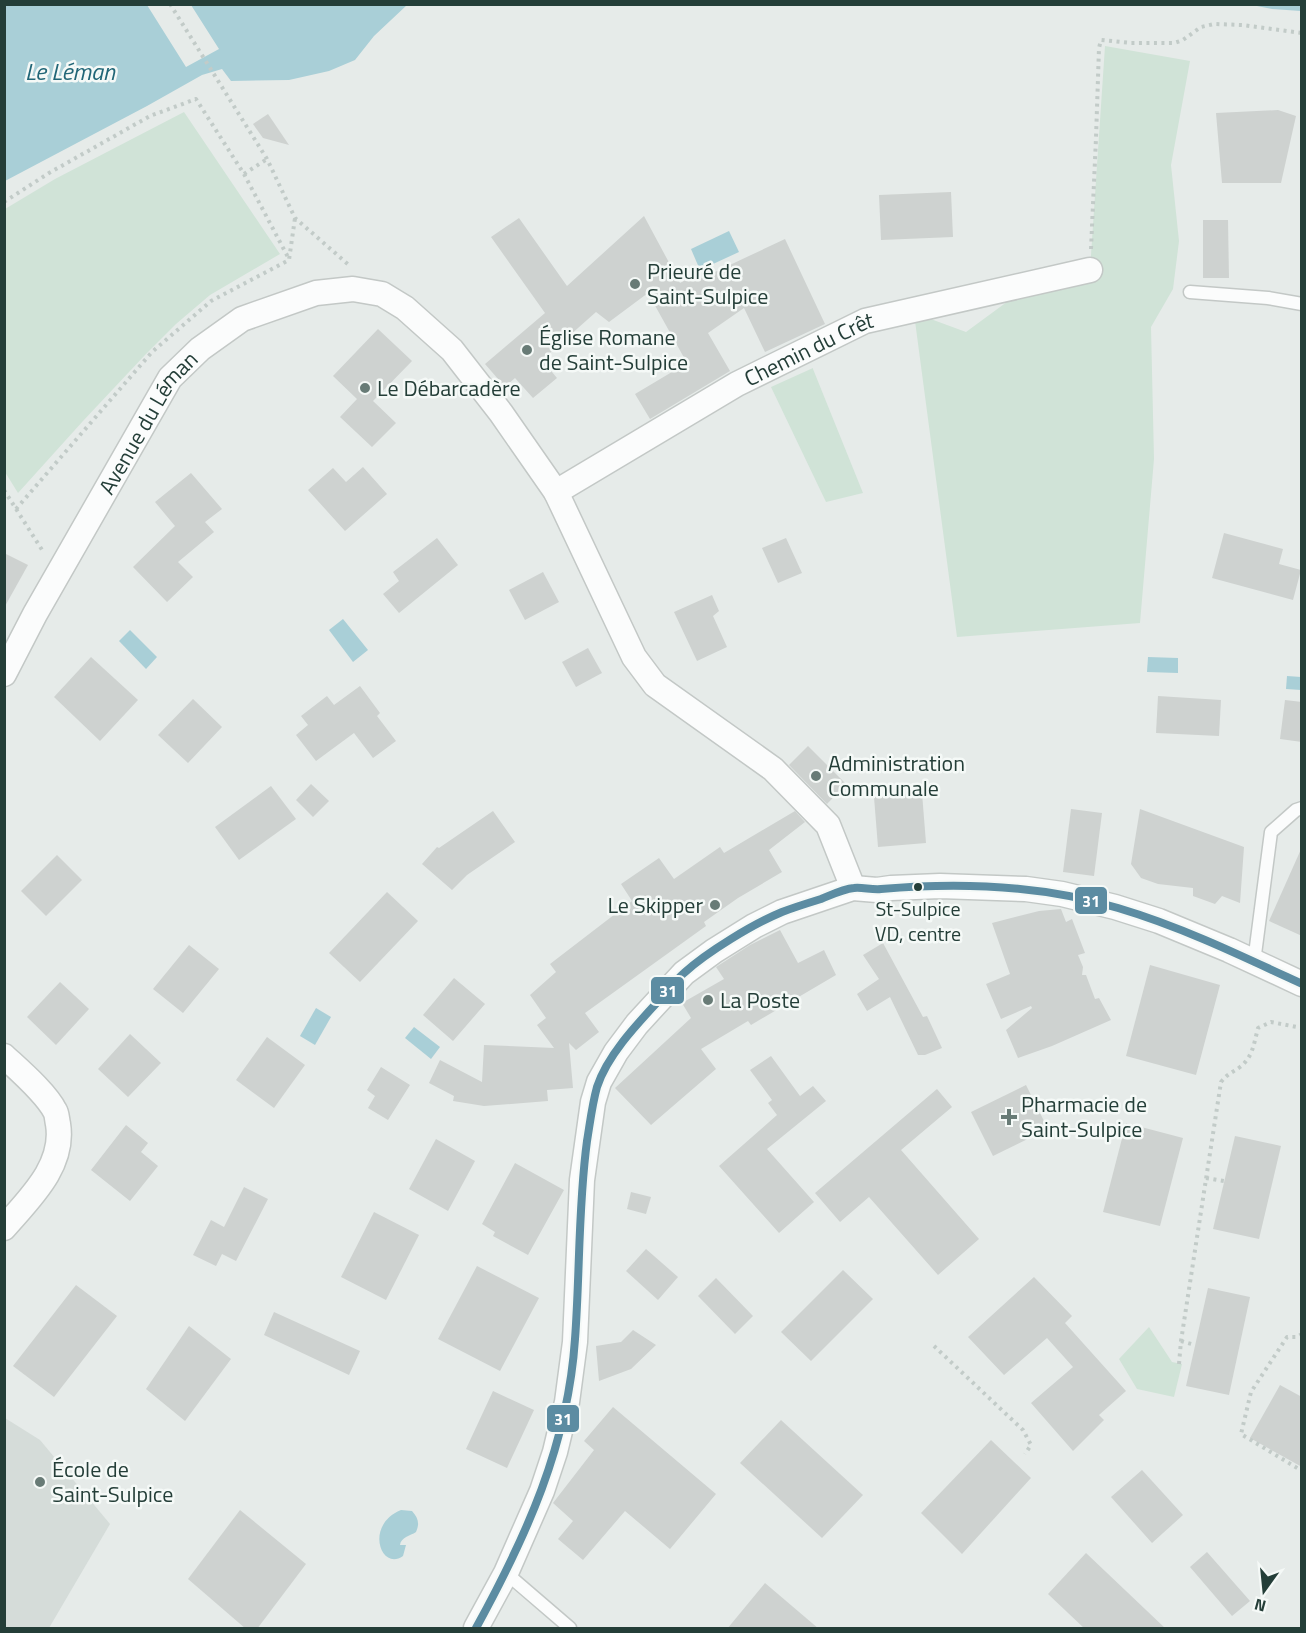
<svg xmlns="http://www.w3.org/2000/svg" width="1306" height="1633" font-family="'Titillium Web',sans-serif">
	<rect width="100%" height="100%" fill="#e6ebe9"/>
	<path fill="#d5dcd9" d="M5,1418L40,1440L110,1524L49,1628H5Z"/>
	<g fill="#d0e3d7">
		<path d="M1105,46L1190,61L1171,165L1179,241L1173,289L1151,327L1154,459L1140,623L957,637L915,321L928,318L966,332L1015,296L1090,270Z"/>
		<path d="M184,112L280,254L210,295L176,324L145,355L83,421L18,493L5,472V209L55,179Z"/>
		<path d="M813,368V369L863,493L826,502L771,387Z"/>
		<path d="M1149,1327L1172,1362L1182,1364L1174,1397L1137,1389L1119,1359Z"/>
	</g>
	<g fill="#a9cfd7">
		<path d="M5,4L147,5L186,67L219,49L191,5H407L374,36L355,60L329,71L289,80L231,81L222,69L202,75L147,106L5,181Z"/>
		<path d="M1252,5H1301V11L1272,9Z"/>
		<path d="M729,231L739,252L700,270L691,249Z"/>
		<path d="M343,619L368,650L353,662L329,630Z"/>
		<path d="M130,630L157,657L146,669L119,641Z"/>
		<path d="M1148,657L1178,658V673L1147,672Z"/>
		<path d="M1287,676L1301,677V690L1286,689Z"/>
		<path d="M316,1008L331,1017L315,1045L300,1036Z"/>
		<path d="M414,1027L440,1047L431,1059L405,1038Z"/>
		<path d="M401,1510L412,1511C418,1518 420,1523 416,1532C410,1536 401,1537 400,1545H406L403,1556C381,1572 364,1525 401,1510Z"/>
	</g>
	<g fill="#ced2d0">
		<path d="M1278,110L1296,116L1281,183H1222L1216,113Z"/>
		<path d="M268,114L289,145L263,138L253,124Z"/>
		<path d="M951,192L953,237L881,240L879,195Z"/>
		<path d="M644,216L680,283L695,275L698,280L785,239L825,324L765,352L744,308L708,333L730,371L650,419L635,394L687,363L648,293L609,322L596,312L542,360L557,378L533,398L515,378L505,387L485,364L545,313L491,237L519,218L567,286Z"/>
		<path d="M1203,220H1228L1229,278H1203Z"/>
		<path d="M378,329L412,361L373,401L396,423L372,447L340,417L357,399L333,376Z"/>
		<path d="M363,467L387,494L345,531L308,490L333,468L346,482Z"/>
		<path d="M191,473L222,509L205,522L214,532L178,562L193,577L167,602L133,567L175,526L155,502Z"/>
		<path d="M1224,533L1283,549L1279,564L1301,570L1293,600L1212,578Z"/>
		<path d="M437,538L458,565L399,613L383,594L399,581L393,572Z"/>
		<path d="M786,538L802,573L778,583L762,548Z"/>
		<path d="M4,553L28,565L4,608Z"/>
		<path d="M543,572L559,602L525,620L509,590Z"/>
		<path d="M712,595L719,611L713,616L727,647L697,661L674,612Z"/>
		<path d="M588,648L602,673L576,687L562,662Z"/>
		<path d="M91,657L138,700L100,741L54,697Z"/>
		<path d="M360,686L380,713L377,716L396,741L373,758L354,733L316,761L296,735L308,725L301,716L327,696L334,705Z"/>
		<path d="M1158,696L1221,700L1219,736L1156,733Z"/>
		<path d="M193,699L222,727L188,763L158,735Z"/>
		<path d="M1285,700L1302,702V742L1280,739Z"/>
		<path d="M808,746L846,784L827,804L789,765Z"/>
		<path d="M311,784L329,801L313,817L296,800Z"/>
		<path d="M271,786L296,819L239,860L215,827Z"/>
		<path d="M922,793L926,843L878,847L874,797Z"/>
		<path d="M1071,809L1102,813L1094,876L1063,872Z"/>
		<path d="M1140,809L1244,847L1240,903L1222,896L1215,904L1193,896V888L1158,884L1141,878L1131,864Z"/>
		<path d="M493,811L515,842L467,875L452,890L422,864L437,847L439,848Z"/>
		<path d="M795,811L805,822L769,850L782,872L738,898L704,922L706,926L585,1013L599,1032L576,1050L569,1043L573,1088L547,1090L548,1101L484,1106L453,1101L454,1096L429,1083L440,1060L482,1082L484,1045L554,1048L537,1025L546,1018L530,995L556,972L550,964L632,901L621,884L659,858L674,879L720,847L724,853Z"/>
		<path d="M1302,847V936L1269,921Z"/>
		<path d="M57,855L82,880L46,916L21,891Z"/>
		<path d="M387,892L418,921L360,982L329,953Z"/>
		<path d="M1061,909L1066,922L1072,919L1085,953L1078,955L1083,967L1082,975H1086L1095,999L1099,998L1111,1020L1052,1046L1018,1058L1006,1030L1032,1008L1031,1006L1001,1019L986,984L1010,974L992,923L1039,911Z"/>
		<path d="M780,930L798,963L824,950L836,975L751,1025L748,1021L701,1049L716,1069L651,1125L615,1088L691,1018L682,1003L724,979L716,967L750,945Z"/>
		<path d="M883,943L923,1017L927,1016L942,1048L925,1055H918L890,997L867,1011L857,994L879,979L863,955Z"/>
		<path d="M189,945L219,969L183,1013L153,989Z"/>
		<path d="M1150,965L1220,985L1196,1075L1126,1056Z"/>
		<path d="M454,978L485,1004L453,1041L423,1015Z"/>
		<path d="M60,982L89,1009L56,1045L27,1017Z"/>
		<path d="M130,1034L161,1063L128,1097L98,1069Z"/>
		<path d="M267,1037L305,1065L274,1108L236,1080Z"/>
		<path d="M771,1056L800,1096L813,1086L826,1101L767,1149L814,1202L779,1233L719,1166L777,1115L768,1103L772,1100L750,1070Z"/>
		<path d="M381,1067L410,1085L388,1120L368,1108L375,1096L367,1090Z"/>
		<path d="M1026,1085L1048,1129L993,1156L971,1112Z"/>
		<path d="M937,1089L952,1107L901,1150L979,1239L938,1275L869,1197L840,1222L815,1193Z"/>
		<path d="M1126,1123L1183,1138L1160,1226L1103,1212Z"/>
		<path d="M126,1125L148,1143L141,1152L158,1166L130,1201L91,1170Z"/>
		<path d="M1235,1136L1281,1146L1259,1239L1213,1229Z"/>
		<path d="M436,1139L475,1161L448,1211L409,1189Z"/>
		<path d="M515,1163L564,1190L528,1255L493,1236L495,1232L482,1224Z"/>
		<path d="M244,1187L268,1199L236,1261L222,1254L216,1266L193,1255L211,1220L224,1227Z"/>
		<path d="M631,1192L651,1197L646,1214L627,1209Z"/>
		<path d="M374,1212L419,1235L386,1300L341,1277Z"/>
		<path d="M646,1249L678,1277L658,1300L626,1271Z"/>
		<path d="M477,1266L539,1298L500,1371L438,1339Z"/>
		<path d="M843,1270L873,1299L811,1361L781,1332Z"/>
		<path d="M1034,1277L1072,1316L1065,1323L1126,1391L1099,1415L1104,1420L1073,1451L1031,1403L1073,1367L1047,1338L1004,1375L968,1337Z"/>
		<path d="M716,1278L753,1316L735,1334L698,1296Z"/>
		<path d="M76,1285L117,1316L54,1397L13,1366Z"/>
		<path d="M1208,1288L1250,1297L1229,1395L1186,1386Z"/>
		<path d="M274,1312L360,1351L349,1375L264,1335Z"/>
		<path d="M189,1326L231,1359L185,1421L146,1389Z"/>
		<path d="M633,1330L656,1345L631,1369L599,1381L596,1346L621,1342Z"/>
		<path d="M1280,1385L1302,1397V1467L1250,1438Z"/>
		<path d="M493,1391L534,1410L507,1468L466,1449Z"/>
		<path d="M613,1407L716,1494L670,1549L625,1511L583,1560L558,1539L573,1521L553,1503L594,1450L584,1441Z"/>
		<path d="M781,1420L863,1495L822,1538L740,1463Z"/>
		<path d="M991,1440L1031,1478L962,1554L921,1513Z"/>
		<path d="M1142,1470L1183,1515L1152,1543L1111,1497Z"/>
		<path d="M240,1510L306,1564L257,1629H246L188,1579Z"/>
		<path d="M1207,1552L1250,1601L1232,1616L1190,1567Z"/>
		<path d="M1086,1553L1166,1629H1085L1048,1594Z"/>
		<path d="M765,1583L819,1629H727Z"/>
	</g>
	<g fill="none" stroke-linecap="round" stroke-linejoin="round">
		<g stroke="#c3c8c6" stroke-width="15">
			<g id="lane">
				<path d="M1190,292L1268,298L1302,304"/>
				<path d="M1254,962L1271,832L1296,810L1302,808"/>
				<path d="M506,1573L570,1628"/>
			</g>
		</g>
		<g stroke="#c3c8c6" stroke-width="27">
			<g id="street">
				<path id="s1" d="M556,492L737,384L865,321L1090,270"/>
				<path id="s2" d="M4,674L35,614L170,378L200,349L242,319L316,293L353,289L382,294L405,308L452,350L501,413L556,492L634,657L655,685L773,769L828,825L853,888"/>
				<path d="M4,1056C19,1070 46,1093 55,1111C57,1114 57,1120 58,1124C65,1166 29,1199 4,1228"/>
				<path d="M476,1628L506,1573L542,1491L555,1452L567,1402L575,1342L582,1180L593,1102L599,1082L616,1052L637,1024L684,973L714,951L754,926L782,912L853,888L877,890L891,888L940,886L1026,889L1062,894L1115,907L1159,921L1229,950L1302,984"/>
			</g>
		</g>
		<g stroke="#c2cbc8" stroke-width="4" stroke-dasharray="3 4.5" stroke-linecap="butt">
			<path d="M170,4L267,159L295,218L350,266"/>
			<path d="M244,174L267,159"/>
			<path d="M4,202L49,173L150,116L196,99L244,174L289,259"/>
			<path d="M1091,249L1096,138L1099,48L1101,40L1131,43H1174L1183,40L1201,27L1214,24L1242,25L1302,33"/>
			<path d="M4,490L44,553"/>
			<path d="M16,509L152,352L211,301L289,260L295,218"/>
			<path d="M1206,1178L1224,1181"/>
			<path d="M1302,1334L1297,1337H1287L1251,1392L1241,1434L1302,1471"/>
			<path d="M1181,1341L1195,1345"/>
			<path d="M934,1346L1023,1430L1031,1445L1025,1454"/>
			<path d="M1179,1364L1181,1341L1221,1082C1228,1073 1232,1073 1240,1067C1253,1057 1254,1043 1258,1028L1271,1022L1302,1028"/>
		</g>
		<use href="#lane" stroke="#fbfcfc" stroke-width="12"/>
		<use href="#street" stroke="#fbfcfc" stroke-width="24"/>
		<g stroke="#f5f9f7" stroke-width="12">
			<path id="bus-1" d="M476,1628C526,1537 568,1445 575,1339C580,1273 578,1207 587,1141C590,1123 592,1105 597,1087C608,1053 641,1020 665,994C671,987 677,979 684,973C707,952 753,924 782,912C795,907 808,903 821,899C831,895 843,889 854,888C862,887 872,890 881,889C960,882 1042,885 1118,908C1182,927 1242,956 1302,984"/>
		</g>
		<use href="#bus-1" stroke="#5c8ca2" stroke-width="8"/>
	</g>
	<g fill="#687b76" stroke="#f5f9f7" stroke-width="2">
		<circle cx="635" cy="284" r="6"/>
		<circle cx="527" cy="350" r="6"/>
		<circle cx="365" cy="388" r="6"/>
		<circle cx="816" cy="776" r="6"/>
		<circle cx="715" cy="905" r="6"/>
		<circle cx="708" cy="1000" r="6"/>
		<path d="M1006 1108h6v6h6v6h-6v6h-6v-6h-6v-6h6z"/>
		<circle cx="40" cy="1482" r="6"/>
	</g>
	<circle fill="#243e38" stroke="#f5f9f7" stroke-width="2" cx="918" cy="887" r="5"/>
	<g text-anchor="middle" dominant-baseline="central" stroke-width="5" stroke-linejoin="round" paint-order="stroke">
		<g font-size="20" fill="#243e38" stroke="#f5f9f7">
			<text x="918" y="908">St-Sulpice<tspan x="918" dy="25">VD, centre</tspan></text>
		</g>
		<g font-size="22" fill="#243e38" stroke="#f5f9f7" text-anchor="start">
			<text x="647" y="271">Prieuré de<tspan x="647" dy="25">Saint-Sulpice</tspan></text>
			<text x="539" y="337">Église Romane<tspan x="539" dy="25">de Saint-Sulpice</tspan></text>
			<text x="377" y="388">Le Débarcadère</text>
			<text x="828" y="763">Administration<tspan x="828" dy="25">Communale</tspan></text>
			<text x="703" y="905" text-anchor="end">Le Skipper</text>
			<text x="720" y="1000">La Poste</text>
			<text x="1021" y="1104">Pharmacie de<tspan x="1021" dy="25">Saint-Sulpice</tspan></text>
			<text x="52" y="1469">École de<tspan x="52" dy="25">Saint-Sulpice</tspan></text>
		</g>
		<g font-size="22" fill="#243e38" stroke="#f5f9f7">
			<text stroke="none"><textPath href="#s1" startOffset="291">Chemin du Crêt</textPath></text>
			<text stroke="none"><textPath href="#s2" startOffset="290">Avenue du Léman</textPath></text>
		</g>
		<g font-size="24" font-style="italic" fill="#216677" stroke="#f5f9f7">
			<text x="70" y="71">Le Léman</text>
		</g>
	</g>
	<g stroke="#f5f9f7" stroke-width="2">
		<rect x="1074" y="886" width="34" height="29" rx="6" fill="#5c8ca2"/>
		<rect x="650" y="976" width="35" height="29" rx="6" fill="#5c8ca2"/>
		<rect x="546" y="1404" width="34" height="29" rx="6" fill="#5c8ca2"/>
	</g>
	<g font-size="16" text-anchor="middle" font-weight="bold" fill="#fff">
		<text x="1091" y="907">31</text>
		<text x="668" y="997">31</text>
		<text x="563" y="1425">31</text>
	</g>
	<rect width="1306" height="1633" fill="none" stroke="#243e38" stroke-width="12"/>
	<g transform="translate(1264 1591) rotate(195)" stroke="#f5f9f7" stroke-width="4.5" paint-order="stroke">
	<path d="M0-4.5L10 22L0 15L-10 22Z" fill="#243e38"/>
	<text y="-9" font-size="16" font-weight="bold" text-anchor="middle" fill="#243e38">N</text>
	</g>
</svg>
